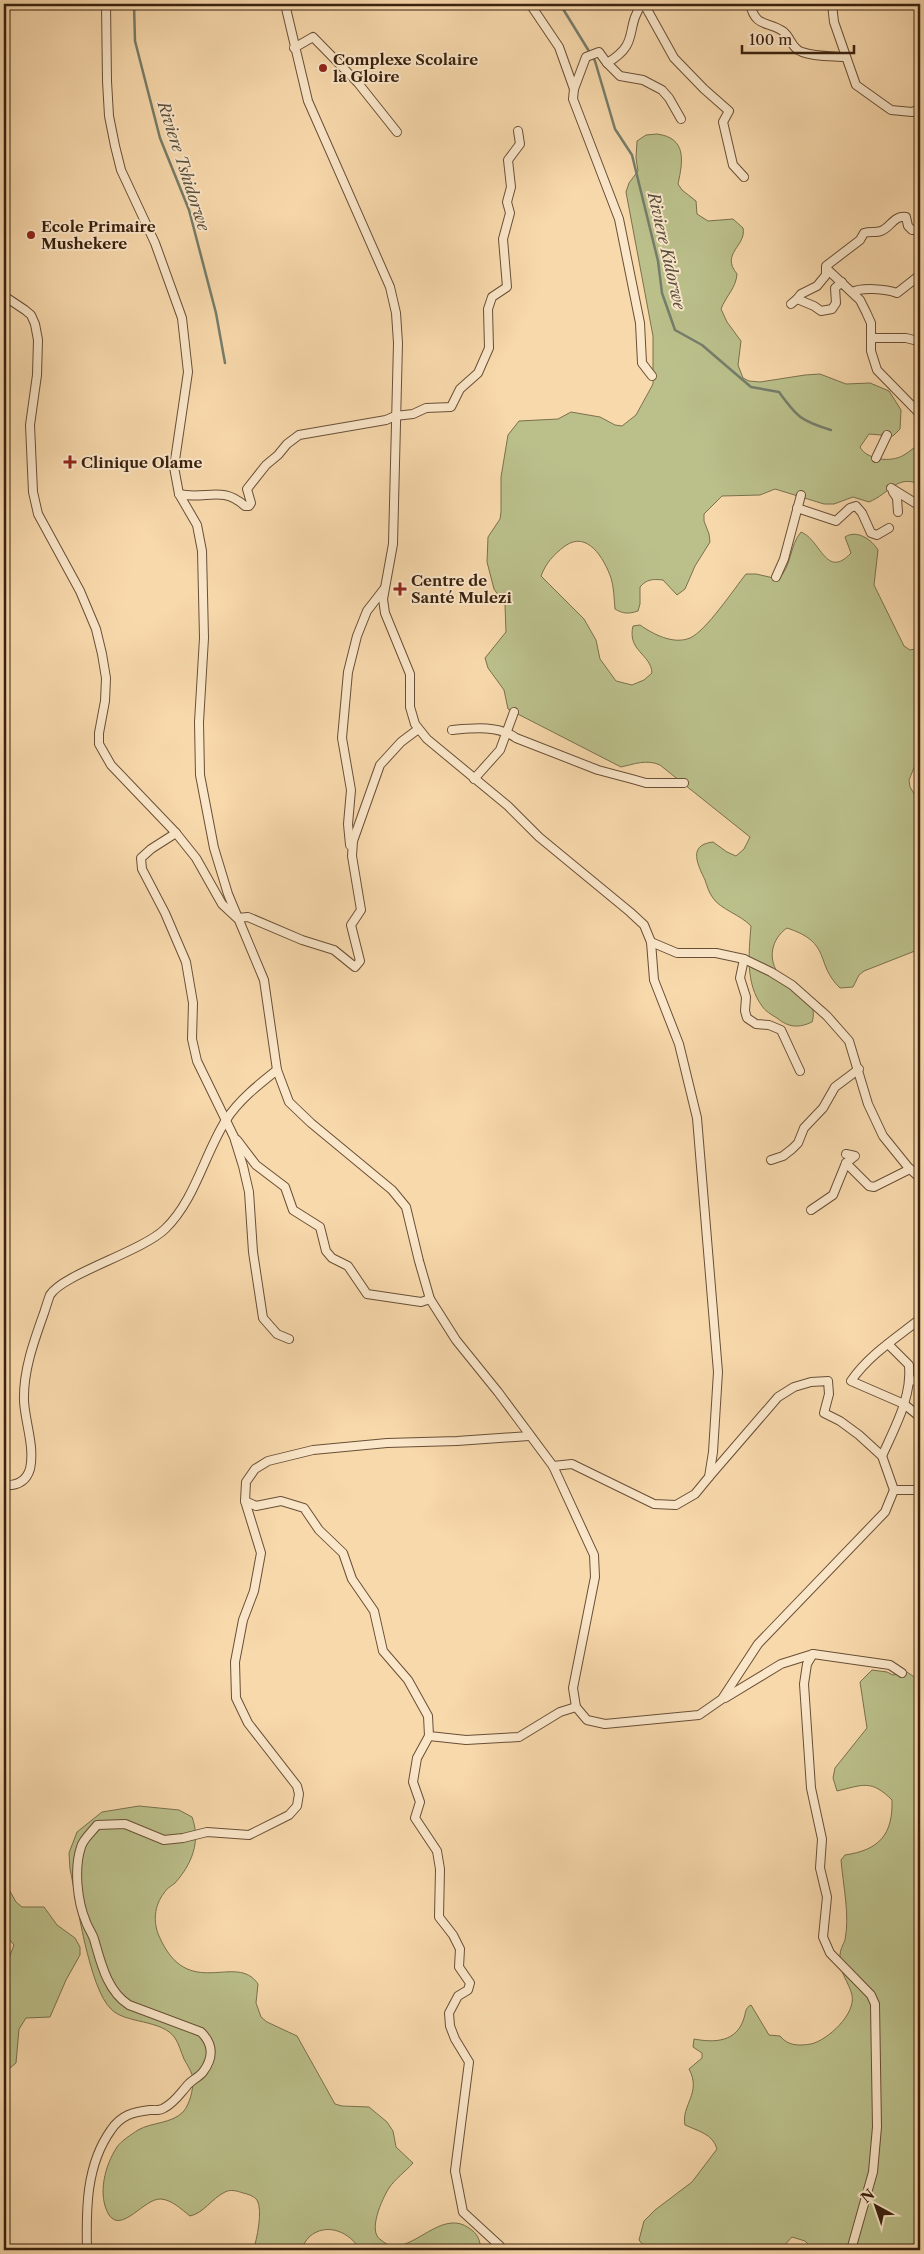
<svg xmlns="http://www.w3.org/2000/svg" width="924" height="2254" font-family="'Libre Caslon Text',serif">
	<rect width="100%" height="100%" fill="#f8d9ac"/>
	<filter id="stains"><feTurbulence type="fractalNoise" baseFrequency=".004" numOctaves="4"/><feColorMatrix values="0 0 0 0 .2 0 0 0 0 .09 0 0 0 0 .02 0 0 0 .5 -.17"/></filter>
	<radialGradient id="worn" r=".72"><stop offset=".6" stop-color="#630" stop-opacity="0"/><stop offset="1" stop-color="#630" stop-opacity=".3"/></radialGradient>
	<g fill="#bbc08b" stroke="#7a704d">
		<path d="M657,134C687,138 683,161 678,184L682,190L696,201L697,214L708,221L733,219L743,228C747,246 720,253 737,274C736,288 726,296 721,309L727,322L741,341L738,365L743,378L749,381L760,382L805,375L820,374L846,384L870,383L889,391L901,410L900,429L893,436L869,434L860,447C867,460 891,463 904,455C909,452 915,447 920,443V485C898,473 889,494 869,502L853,497L834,504H824L775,489L760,495L722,496L704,514V521L709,534L710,542L695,566L685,589L677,595L663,580C652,579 647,579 640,587V604L638,611C629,614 623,614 615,609C614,599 614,587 611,578C604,558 587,530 565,546C553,555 546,563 541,576L584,619L596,640L600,659L616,681L632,685L644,680L652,673C651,654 627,651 633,626L640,625C653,634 673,645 690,638C706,631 734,589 746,574H756L778,579C792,567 789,546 801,532C821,540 826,580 851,553L845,537C857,529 872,540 878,550L874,585L904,646L910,650L920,648V753L909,780L910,787L915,795L920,797V949L864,971L859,975L853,987L840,988C814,963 833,943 787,928C771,939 767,960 780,976C784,980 790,979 794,982C807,989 817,1009 812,1022C799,1028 789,1028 777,1018C772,1015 765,1011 762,1006C745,983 749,952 751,926C741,915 720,909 713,898C709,893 707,886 705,880C698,865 687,845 713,842L727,852L736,856L744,849L750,837L660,765C647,759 634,764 621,767L508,709L504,690L488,668L485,658L506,632L505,605L494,589L487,562L488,537L500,519L501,512V477L508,435L519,421L558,419L571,412L600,417L615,425L622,426L636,415L653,384V336L626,192L629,183L638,171L636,158L637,141L646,135Z"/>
		<path d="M872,1670L887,1672L893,1675L907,1672L920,1681V2250H814L805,2241L792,2237L780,2250H647L639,2240L644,2221L655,2210L692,2182L717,2149C713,2134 698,2131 685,2125C681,2105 702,2093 689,2069L702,2058V2053L693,2047L694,2039C715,2043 737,2042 744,2018C746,2012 745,2008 751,2005L769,2035L780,2036C788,2046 799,2046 811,2044C828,2040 856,2014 852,1995C849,1982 837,1969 840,1955C840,1950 843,1945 845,1940C850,1915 843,1885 841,1860L845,1855C879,1850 893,1835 892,1800C871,1779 863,1785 837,1791L833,1778L835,1768L867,1728L860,1682Z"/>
		<path d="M139,1806L179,1810L192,1817C201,1841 192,1864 175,1883C171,1886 166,1889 164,1893C154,1906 153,1922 159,1936C188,2003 236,1951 258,1984L256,2003L261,2017L267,2022L297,2036L335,2104L342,2106L369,2107L387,2122L393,2131L396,2147L413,2163C406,2171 395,2179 389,2188C382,2199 367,2232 381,2240C386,2244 392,2248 398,2246C421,2242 445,2211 469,2228C478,2234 480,2240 481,2250H360C351,2233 327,2221 309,2237C306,2240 303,2246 300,2250H253C257,2241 263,2209 257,2200C254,2196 248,2194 243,2193C237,2191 231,2189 225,2192C211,2199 204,2213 190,2216C181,2209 172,2200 161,2199C144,2198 122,2234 109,2215C97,2195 105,2165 117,2147C121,2141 132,2134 138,2130C152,2122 171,2124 183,2112C190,2104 193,2090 193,2080C193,2073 187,2065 184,2059C181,2052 179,2044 175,2038C162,2019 125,2024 111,2009C89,1988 77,1901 70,1869L69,1853L77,1832L102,1812Z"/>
		<path d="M4,1884H6L16,1902L22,1907H44L57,1925L75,1938L80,1947V1955L66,1980L50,2017L26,2018L19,2029L16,2063L4,2073V1964L9,1958L14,1945L4,1933Z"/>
	</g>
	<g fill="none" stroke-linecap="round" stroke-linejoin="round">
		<g stroke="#757d6b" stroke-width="2.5">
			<path d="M134,4L135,41L160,138L189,210L216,313L225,363"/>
			<path d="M560,4L595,61L615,129L632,155L658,261L662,293L675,330L702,345L751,387L779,392C797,417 801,421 831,430"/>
			<path d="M4,858V869"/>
			<path d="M4,943L7,950L4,957"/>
		</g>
		<g stroke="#694f36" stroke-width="10">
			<g id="minor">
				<path d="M106,4L107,81L109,116L115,146L121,170L155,243L182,318L188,372L174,467L179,494L197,525L202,551L204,638L199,722L200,775L214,848L228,894L264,980L277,1070L289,1102L311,1123L392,1190L406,1207L419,1261L430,1299L456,1340L498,1392L553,1466L594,1555L595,1577L573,1688L576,1707L587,1720L605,1724L699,1715L722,1699L758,1644L885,1512L894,1490L882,1456L859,1435L840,1421L824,1413L829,1394L828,1381L811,1382L794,1387L778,1397L709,1477"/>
				<path d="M285,4L308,101L390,287L396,313L398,343L393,544L383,599L385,613L410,674V707L415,724L427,739L508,806L539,837L630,912L644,925L651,942L654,980L679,1044L697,1118L718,1372L713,1452L709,1477L695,1494L676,1505L654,1504L572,1464L553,1466"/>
				<path d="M530,4L559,47L574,89"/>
				<path d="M642,4C624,29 641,43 607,63L599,52L586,57L574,89L573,99L619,219L640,323L642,363L652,376"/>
				<path d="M644,4L674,58L704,89L729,111L723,122L733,165L744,177"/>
				<path d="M750,4C756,29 768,20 784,32C791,38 792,49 802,52C815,57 832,56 845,57"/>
				<path d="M832,4L834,22L856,85L891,110L912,112L920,109"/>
				<path d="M294,48L313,37L358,83L397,132"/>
				<path d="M607,63L620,76L643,80L662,90L669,98L681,119"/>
				<path d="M827,269L860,300L866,312L871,323V351L877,370L920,414"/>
				<path d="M852,292C862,287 886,289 897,293L920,275"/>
				<path d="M4,296L25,310L31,315L35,324L38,340L37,375L30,425L33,492L38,514L80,591L96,629L102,654L106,678L105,701L99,733V744L111,765L176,833L196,858L222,904L237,918L248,917L302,940L334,950L355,967L360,961L351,925L361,910L352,856L353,841L380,765L401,742L417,730"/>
				<path d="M797,299L801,294L817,286L826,275V266L860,240L864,233C870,231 876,233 881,231C890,228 894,215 906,217L908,226L912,230H920"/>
				<path d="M791,304L797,299L814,306L821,311L832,309L836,303L835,288L842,282"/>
				<path d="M872,338H906L914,340L920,339"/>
				<path d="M876,458L887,435"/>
				<path d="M891,488L920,506"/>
				<path d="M893,492L897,498L898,512"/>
				<path d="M179,494C206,500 222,485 245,506H249L251,503L247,489L266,465L278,455L287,444L299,435L386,420L395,416L413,414L426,408L451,407L460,389L478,373L489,348L488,309L492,297L507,287L503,239L510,213L507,202L511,187L508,160L520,144L518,131"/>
				<path d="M797,508L836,521L850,508L856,506L862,513L871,533L877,535L889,528"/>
				<path d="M776,577L784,559L801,495"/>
				<path d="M919,607L920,611"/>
				<path d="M452,730C473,728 498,725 516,738L598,770L632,779L646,783H684"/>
				<path d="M474,779L500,750L514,712"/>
				<path d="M176,833L151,849L141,858L142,869L165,913L186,962L193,1003L192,1039L197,1061L234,1137L243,1166L249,1192L253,1252L263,1318L277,1334L289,1339"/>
				<path d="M350,845L348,824L351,790L342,738L348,672L357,636L367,611L384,589"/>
				<path d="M651,942L677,953H716L744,959L771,972L792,985L827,1016L849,1041L868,1104L883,1136L908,1167L920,1178"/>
				<path d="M744,959L740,978L746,997L745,1011L747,1018L756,1024L769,1025L781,1030L800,1071"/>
				<path d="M237,1140L256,1165L285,1187L293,1210L320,1227L326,1251L332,1258L348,1266L367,1294L421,1302L430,1299"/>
				<path d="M771,1160L783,1156L792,1149L798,1143L804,1128L823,1108L835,1087L859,1069"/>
				<path d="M846,1163L855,1156L846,1154"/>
				<path d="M811,1210L833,1195L846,1163L869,1186L874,1187L910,1169"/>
				<path d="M920,1319C896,1338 869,1355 851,1381L904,1404L920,1417"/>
				<path d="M910,1380L917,1381L920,1379"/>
				<path d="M882,1456C895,1427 912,1397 909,1365L888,1344"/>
				<path d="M4,1485C16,1486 26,1482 30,1469C35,1447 25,1422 24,1401C23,1371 34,1341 44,1313C46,1307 48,1300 50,1295C63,1274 141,1252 165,1229C195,1200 204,1155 226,1120C239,1100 258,1085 277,1070"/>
				<path d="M894,1490H920"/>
				<path d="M245,1501L256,1506L281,1501L304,1508L319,1530L343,1553L352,1579L374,1611L383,1651L408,1680L428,1716L429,1736L466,1740L519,1737L560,1712L576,1707"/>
				<path d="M813,1654L890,1665L902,1673"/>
				<path d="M725,1698L781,1664L813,1654L807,1664L804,1684L811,1788L822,1839L820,1868L827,1897L823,1937L830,1953L871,1995L875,2004L877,2127L873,2172L851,2250"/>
				<path d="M429,1736L417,1758L413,1782L420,1802L415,1818L437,1851L440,1869L439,1917L453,1935L460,1949L459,1967L470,1983L468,1990L458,1996L449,2013L450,2026L455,2039L469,2062L455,2171L463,2212L500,2246L502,2250"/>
				<path d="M87,2250C86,2209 86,2165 111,2130C121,2115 133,2112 150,2110C154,2110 160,2111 164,2108C174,2103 179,2095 186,2087C190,2081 198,2078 203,2072C214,2057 213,2044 201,2032L129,2005C107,1991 101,1963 94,1939C92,1933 88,1928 86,1922C77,1901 74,1868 81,1847C83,1839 92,1832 97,1825L125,1824L164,1840L183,1838L207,1832L249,1835L289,1815L297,1806L299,1794L297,1786L248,1723L236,1698L235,1662L243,1620L254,1591L261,1553L245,1501L246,1482L255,1469L268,1461L313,1450L387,1443L457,1441L529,1436"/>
			</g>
		</g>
		<use href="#minor" stroke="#fae6c9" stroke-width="8"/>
	</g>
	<g fill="#8f2418" stroke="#fae6c9" stroke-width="2">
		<circle cx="323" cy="68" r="5"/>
		<circle cx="31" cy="235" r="5"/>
		<path d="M67.5 454.5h5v5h5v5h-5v5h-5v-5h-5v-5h5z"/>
		<path d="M397.5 581.5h5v5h5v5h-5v5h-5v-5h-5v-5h5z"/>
	</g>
	<g text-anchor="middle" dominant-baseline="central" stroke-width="4" stroke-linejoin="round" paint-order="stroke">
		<g font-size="15" font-weight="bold" fill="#39210f" stroke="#fae6c9" text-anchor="start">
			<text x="333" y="59">Complexe Scolaire<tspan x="333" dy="17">la Gloire</tspan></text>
			<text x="41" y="226">Ecole Primaire<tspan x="41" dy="17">Mushekere</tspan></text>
			<text x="81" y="462">Clinique Olame</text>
			<text x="411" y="580">Centre de<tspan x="411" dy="17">Santé Mulezi</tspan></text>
		</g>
		<g font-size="16" font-style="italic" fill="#574f3d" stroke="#fae6c9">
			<text transform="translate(184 166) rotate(72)">Riviere Tshidorwe</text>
			<text transform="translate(667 251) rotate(77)">Riviere Kidorwe</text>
		</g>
	</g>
	<rect width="924" height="2254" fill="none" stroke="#f8d9ac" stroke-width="20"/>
	<rect x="5" y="5" width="914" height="2244" fill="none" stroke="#39210f" stroke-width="2.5"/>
	<rect x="10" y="10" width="904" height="2234" fill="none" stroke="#39210f"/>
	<g transform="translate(876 2206) rotate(320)" stroke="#fae6c9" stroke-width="4" paint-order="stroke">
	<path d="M0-4L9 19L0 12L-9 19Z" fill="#39210f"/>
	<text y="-8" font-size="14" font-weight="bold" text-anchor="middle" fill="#39210f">N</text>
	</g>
	<path d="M742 45v8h112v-8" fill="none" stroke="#39210f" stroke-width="2.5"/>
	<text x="749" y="45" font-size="15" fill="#39210f" stroke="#fae6c9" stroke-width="4" paint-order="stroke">100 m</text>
	<rect width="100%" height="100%" filter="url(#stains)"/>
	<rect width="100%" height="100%" fill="url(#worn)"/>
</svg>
